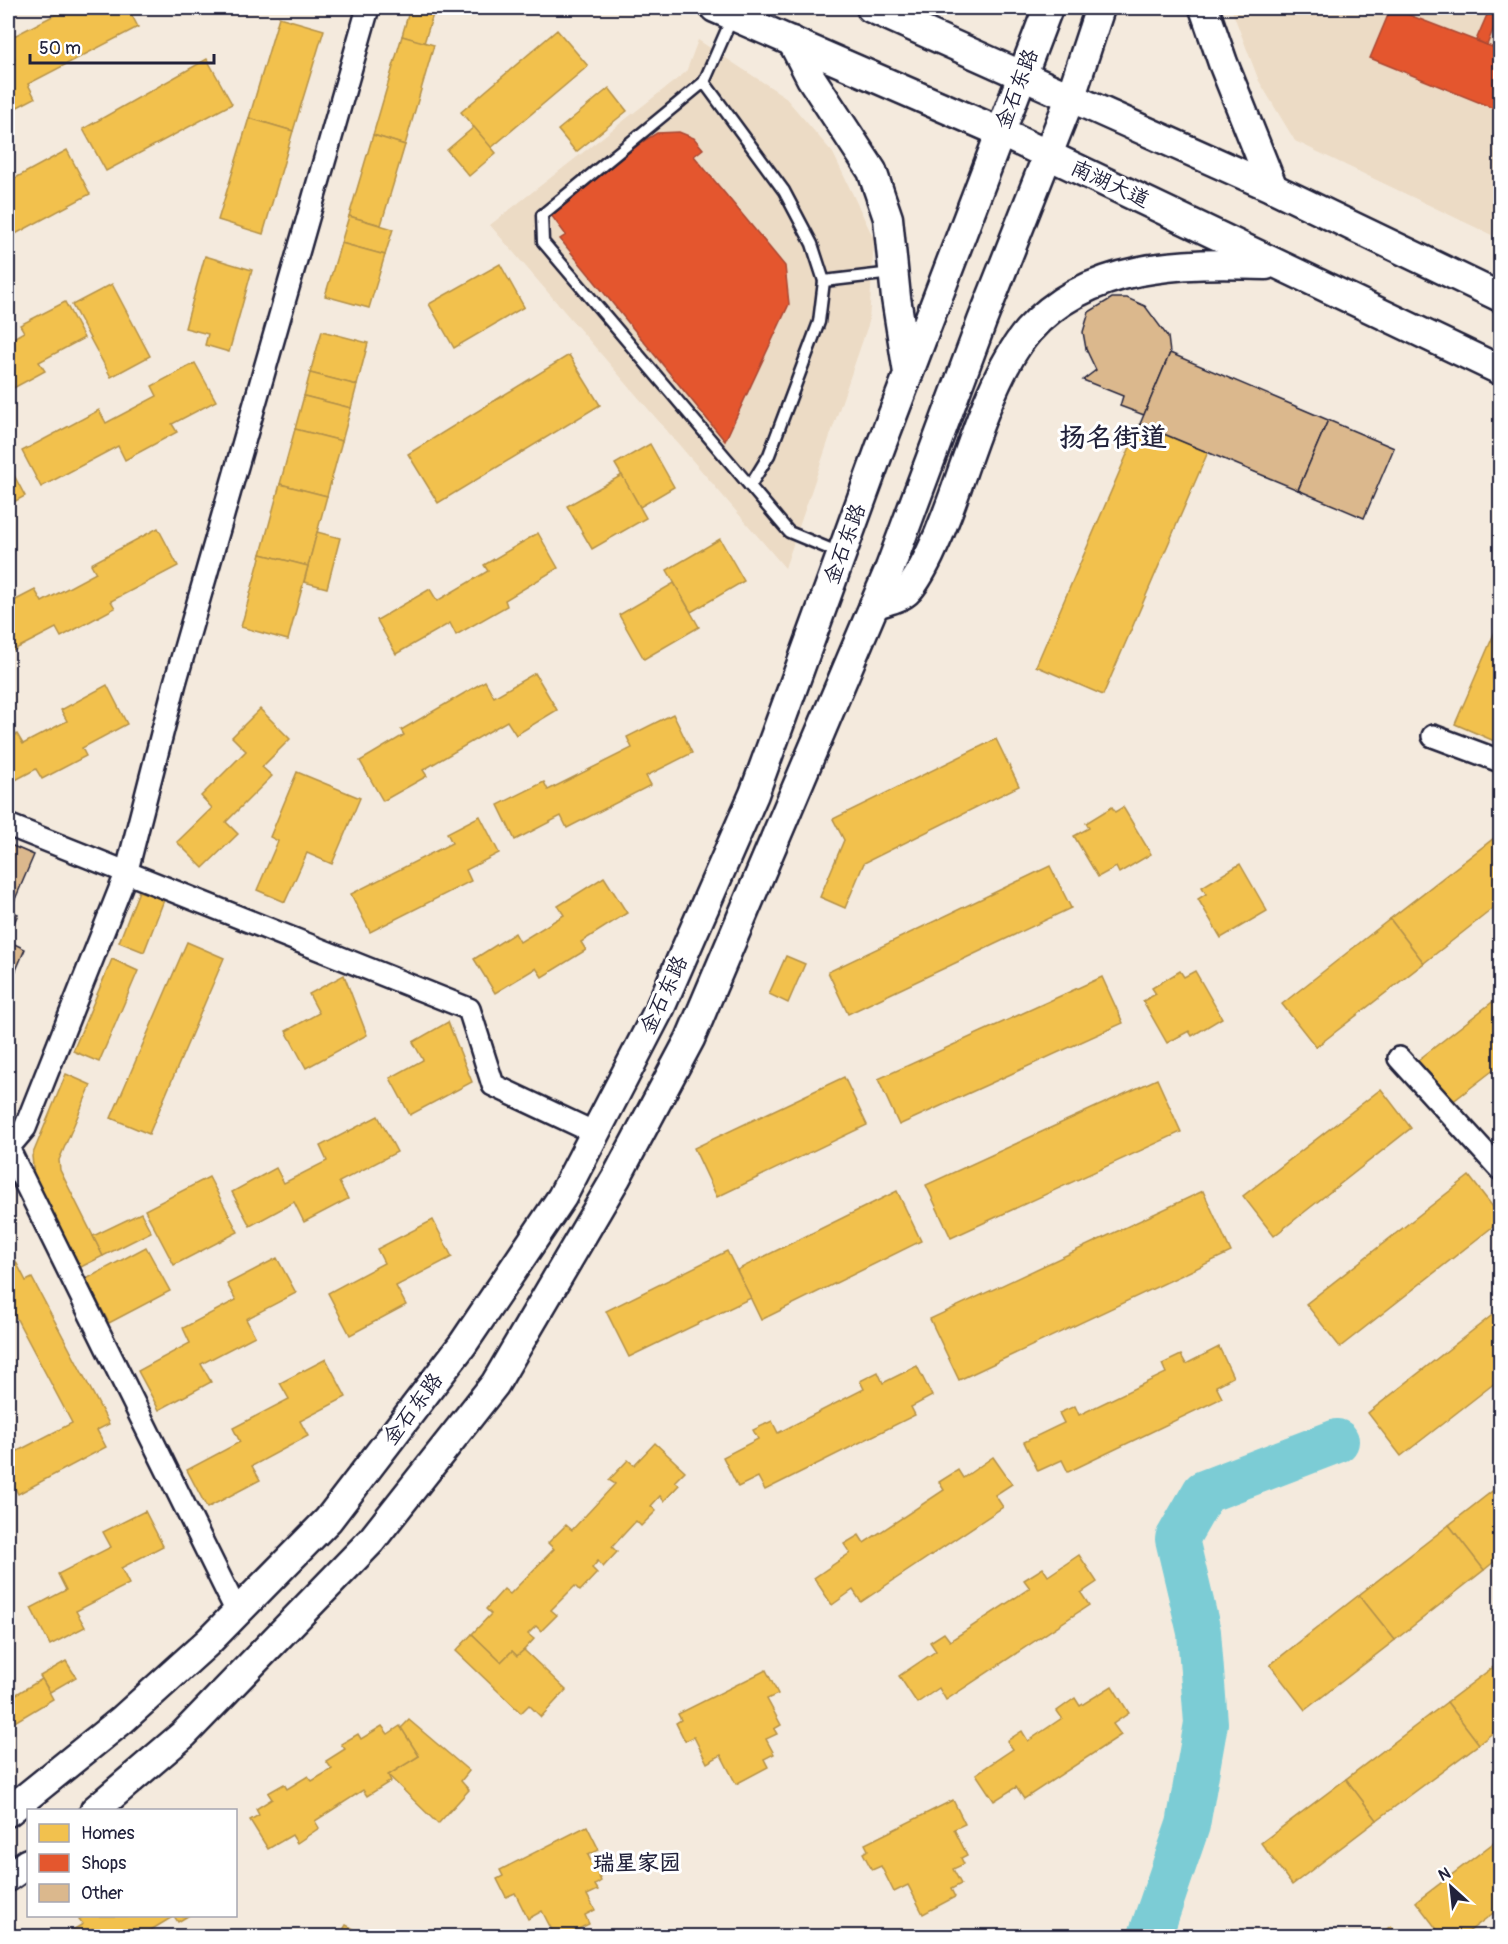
<svg xmlns="http://www.w3.org/2000/svg" width="1508" height="1944" font-family="Pangolin,'LXGW WenKai TC',sans-serif">
	<rect width="100%" height="100%" fill="#f4eadd"/>
	<filter id="ink" filterUnits="userSpaceOnUse"><feTurbulence type="fractalNoise" baseFrequency=".0167" numOctaves="2"/><feDisplacementMap in="SourceGraphic" scale="12" xChannelSelector="R" yChannelSelector="G"/><feConvolveMatrix kernelMatrix="1 2 1 2 8 2 1 2 1" color-interpolation-filters="sRGB"/></filter>
	<g filter="url(#ink)">
		<g fill="#ecdbc5">
			<path d="M1231,8H1500V239L1295,141L1259,81Z"/>
			<path d="M698,40L784,96L833,153L874,239L869,322L785,568L490,225L686,72Z"/>
		</g>
		<g fill="#f2c14e" stroke="#b49148" stroke-width="1.5">
			<path d="M68,8H128L138,27L28,84L35,98L8,112V63L15,59L8,39Z"/>
			<path d="M410,8H435L424,43L402,36Z"/>
			<path d="M279,17L324,30L293,131L249,118Z"/>
			<path d="M557,30L588,66L491,148L461,112Z"/>
			<path d="M402,36L434,45L405,145L373,135Z"/>
			<path d="M207,59L232,104L106,171L83,129Z"/>
			<path d="M609,88L627,111L576,152L558,130Z"/>
			<path d="M249,118L293,131L263,234L218,220Z"/>
			<path d="M474,127L496,153L469,176L447,150Z"/>
			<path d="M373,135L405,145L381,225L349,216Z"/>
			<path d="M67,150L90,194L8,238V182Z"/>
			<path d="M349,216L393,229L385,255L341,243Z"/>
			<path d="M341,243L385,255L369,308L325,296Z"/>
			<path d="M205,256L252,270L229,352L205,345L208,334L185,328Z"/>
			<path d="M500,264L524,307L454,348L429,304Z"/>
			<path d="M112,284L150,356L111,377L72,305Z"/>
			<path d="M65,302L84,338L39,362L45,371L8,391V341L24,332L20,325Z"/>
			<path d="M322,331L368,343L357,385L310,373Z"/>
			<path d="M569,355L600,405L438,503L408,454Z"/>
			<path d="M195,363L216,401L172,424L177,432L125,460L118,446L41,487L22,451L99,410L106,423L157,396L152,386Z"/>
			<path d="M310,373L357,385L351,408L304,396Z"/>
			<path d="M304,396L351,408L342,441L295,429Z"/>
			<path d="M1140,424L1208,452L1103,695L1036,666Z"/>
			<path d="M295,429L342,441L327,496L280,484Z"/>
			<path d="M650,444L674,487L640,507L615,464Z"/>
			<path d="M8,464L25,496L8,505Z"/>
			<path d="M622,475L646,518L592,549L567,506Z"/>
			<path d="M280,484L327,496L308,566L261,554Z"/>
			<path d="M158,528L178,566L111,601L115,608L61,637L56,628L8,653V604L35,590L42,602L96,573L91,564Z"/>
			<path d="M317,532L340,538L327,588L304,582Z"/>
			<path d="M538,533L558,568L505,600L507,606L456,635L450,623L396,654L377,620L430,589L437,601L488,571L484,565Z"/>
			<path d="M720,539L744,581L691,612L667,570Z"/>
			<path d="M261,554L308,566L288,640L241,627Z"/>
			<path d="M674,583L699,627L644,659L619,615Z"/>
			<path d="M1500,620V741L1499,743L1455,724Z"/>
			<path d="M535,673L557,710L516,735L507,721L423,770L427,776L383,801L360,761L404,735L401,730L485,681L494,697Z"/>
			<path d="M107,685L127,724L82,748L86,756L42,779L36,769L8,784V739L17,734L23,744L67,721L61,710Z"/>
			<path d="M260,709L290,739L262,767L272,776L226,822L238,834L203,868L177,842L212,808L201,796L246,751L232,737Z"/>
			<path d="M673,714L692,753L646,776L651,785L567,828L561,816L515,840L498,805L544,782L548,790L632,748L627,737Z"/>
			<path d="M996,739L1019,786L864,863L845,908L820,897L844,840L833,819Z"/>
			<path d="M297,772L360,798L332,864L307,853L285,902L257,890L278,841L270,837Z"/>
			<path d="M1112,807L1115,812L1123,807L1151,854L1119,873L1116,867L1098,877L1074,836L1089,828L1086,823Z"/>
			<path d="M480,816L499,853L466,870L471,881L370,932L351,894L452,843L447,833Z"/>
			<path d="M1498,835L1500,839V903L1424,963L1390,919Z"/>
			<path d="M1240,864L1267,911L1221,938L1198,899L1206,894L1202,887Z"/>
			<path d="M1050,866L1071,908L848,1014L828,972Z"/>
			<path d="M604,877L627,913L581,942L586,950L542,977L536,968L495,993L474,959L515,933L520,942L564,915L558,906Z"/>
			<path d="M139,891L164,900L144,952L119,942Z"/>
			<path d="M1390,919L1424,963L1316,1047L1282,1004Z"/>
			<path d="M187,942L224,958L149,1134L111,1118Z"/>
			<path d="M786,956L805,964L788,1003L769,994Z"/>
			<path d="M112,959L138,971L99,1062L73,1051Z"/>
			<path d="M1180,971L1184,977L1195,971L1222,1018L1192,1036L1189,1031L1167,1043L1143,1001L1156,994L1152,988Z"/>
			<path d="M344,975L367,1035L306,1068L286,1031L319,1013L309,994Z"/>
			<path d="M1102,977L1123,1023L899,1125L878,1079Z"/>
			<path d="M1500,996V1065L1447,1106L1413,1064Z"/>
			<path d="M448,1022L472,1082L410,1115L390,1078L423,1060L413,1042Z"/>
			<path d="M66,1074L91,1085L59,1160L60,1170L103,1256L79,1268L34,1177L32,1156Z"/>
			<path d="M844,1077L867,1125L717,1197L694,1148Z"/>
			<path d="M1157,1079L1181,1132L951,1238L926,1185Z"/>
			<path d="M1381,1089L1411,1128L1274,1236L1243,1196Z"/>
			<path d="M378,1116L397,1152L339,1182L348,1199L304,1222L294,1202L250,1226L232,1192L276,1168L284,1183L327,1161L320,1146Z"/>
			<path d="M1469,1176L1500,1216V1221L1340,1347L1306,1304Z"/>
			<path d="M209,1177L238,1232L174,1265L145,1210Z"/>
			<path d="M897,1191L921,1241L761,1320L737,1270Z"/>
			<path d="M1203,1191L1231,1252L959,1380L930,1319Z"/>
			<path d="M141,1213L151,1232L103,1256L93,1236Z"/>
			<path d="M433,1220L452,1257L396,1286L406,1305L350,1335L328,1293L384,1263L377,1249Z"/>
			<path d="M146,1247L170,1291L109,1323L86,1279Z"/>
			<path d="M727,1251L751,1298L629,1357L606,1311Z"/>
			<path d="M14,1258L26,1281L32,1278L109,1424L97,1430L106,1447L18,1494L8,1474V1456L72,1423L13,1312L8,1315V1262Z"/>
			<path d="M277,1258L296,1293L246,1319L255,1336L201,1364L211,1382L159,1410L138,1371L190,1343L183,1328L236,1300L227,1284Z"/>
			<path d="M1500,1309V1379L1401,1456L1368,1413Z"/>
			<path d="M1219,1347L1233,1377L1216,1386L1222,1398L1068,1472L1062,1460L1038,1471L1024,1442L1064,1423L1059,1413L1075,1406L1079,1415L1166,1373L1162,1364L1181,1355L1186,1364Z"/>
			<path d="M326,1359L346,1397L300,1421L308,1436L252,1466L260,1480L207,1508L187,1470L240,1442L233,1428L289,1399L280,1383Z"/>
			<path d="M917,1366L932,1396L911,1407L915,1415L765,1490L758,1477L738,1487L723,1457L758,1439L753,1430L772,1421L778,1433L864,1389L860,1381L878,1372L883,1383Z"/>
			<path d="M655,1443L685,1471L675,1481L679,1485L664,1501L660,1496L651,1506L656,1511L641,1526L636,1521L612,1547L617,1552L603,1567L598,1561L592,1568L597,1573L580,1591L575,1586L551,1610L557,1615L541,1631L536,1626L528,1634L534,1639L524,1650L517,1656L512,1651L501,1662L472,1634L491,1614L486,1609L504,1589L510,1594L554,1549L548,1543L566,1525L572,1530L615,1484L609,1480L628,1460L634,1465Z"/>
			<path d="M993,1457L1012,1484L995,1495L1003,1507L861,1602L853,1590L832,1605L814,1578L850,1553L844,1544L859,1535L864,1543L944,1490L939,1482L958,1470L963,1478Z"/>
			<path d="M1500,1485V1557L1484,1570L1449,1525Z"/>
			<path d="M145,1511L163,1546L121,1568L129,1584L76,1611L85,1627L50,1645L31,1608L66,1590L58,1574L111,1547L103,1532Z"/>
			<path d="M1449,1525L1484,1570L1395,1640L1359,1595Z"/>
			<path d="M1079,1555L1097,1582L1081,1593L1089,1605L946,1700L939,1688L917,1703L899,1676L936,1651L930,1642L944,1633L950,1641L1030,1588L1024,1580L1043,1568L1048,1576Z"/>
			<path d="M1359,1595L1395,1640L1305,1710L1270,1665Z"/>
			<path d="M472,1634L501,1662L512,1651L517,1656L524,1650L566,1690L541,1717L529,1705L521,1713L456,1651Z"/>
			<path d="M66,1661L76,1677L50,1692L40,1676Z"/>
			<path d="M1500,1662V1727L1479,1744L1447,1702Z"/>
			<path d="M766,1670L778,1694L767,1699L781,1725L774,1729L777,1734L766,1739L774,1754L764,1759L768,1767L736,1784L721,1755L707,1763L694,1737L685,1741L676,1723L681,1720L678,1714Z"/>
			<path d="M42,1679L53,1699L8,1726V1699Z"/>
			<path d="M1112,1686L1129,1713L1113,1724L1121,1735L1024,1799L1016,1787L994,1801L976,1774L1013,1749L1007,1741L1022,1731L1028,1741L1062,1718L1057,1711L1075,1698L1080,1706Z"/>
			<path d="M1447,1702L1479,1744L1377,1820L1346,1779Z"/>
			<path d="M409,1720L469,1771L461,1781L469,1790L438,1824L388,1775L419,1756L401,1728Z"/>
			<path d="M382,1726L388,1734L400,1726L419,1756L388,1775L391,1781L367,1796L363,1790L315,1821L319,1828L297,1843L292,1835L268,1849L250,1820L259,1815L256,1809L272,1799L268,1793L284,1784L287,1789L308,1776L312,1781L332,1769L326,1761L345,1749L341,1744L358,1734L361,1739Z"/>
			<path d="M1346,1779L1377,1820L1292,1885L1261,1843Z"/>
			<path d="M953,1800L965,1824L954,1829L967,1855L961,1858L964,1864L953,1869L961,1884L951,1889L955,1897L923,1914L908,1885L894,1892L881,1866L872,1870L863,1853L868,1850L865,1844Z"/>
			<path d="M587,1826L599,1850L588,1855L601,1881L595,1885L598,1890L587,1895L595,1910L585,1915L589,1924L564,1936H555L542,1911L528,1919L515,1893L506,1897L497,1879L503,1876L500,1870Z"/>
			<path d="M1500,1838V1908L1463,1936H1442L1416,1902Z"/>
			<path d="M84,1916H188L178,1922L174,1916L141,1936H68L66,1934L83,1924L79,1919Z"/>
			<path d="M346,1925L367,1936H339Z"/>
			<path d="M1391,1926L1399,1936H1377Z"/>
		</g>
		<g fill="#e4572e" stroke="#aa4732" stroke-width="1.5">
			<path d="M1391,8L1500,50V111L1370,58Z"/>
			<path d="M1490,8H1500V12L1487,45L1476,40Z"/>
			<path d="M679,132L694,138L703,149L694,156L785,266L789,304L725,441L560,239L566,235L551,215L642,142L657,133Z"/>
		</g>
		<g fill="none" stroke-linecap="round" stroke-linejoin="round">
			<path stroke="#7bccd5" stroke-width="44" d="M1150,1936L1188,1825L1206,1723L1199,1632L1177,1539L1204,1492L1337,1441"/>
		</g>
		<g fill="#dbb88d" stroke="#22223b" stroke-width="1.5">
			<path d="M1112,298H1127L1145,306L1168,337L1170,353L1144,415L1120,406L1123,396L1083,380L1096,370L1086,349L1083,332L1089,312Z"/>
			<path d="M1170,353L1328,420L1298,490L1140,424Z"/>
			<path d="M1328,420L1394,448L1364,518L1298,490Z"/>
			<path d="M8,844L34,855L10,911L18,914L8,937Z"/>
			<path d="M8,941L25,949L8,989Z"/>
		</g>
		<g fill="none" stroke-linecap="round" stroke-linejoin="round">
			<g stroke="#22223b" stroke-width="15">
				<g id="lane">
					<path d="M732,18L704,82L542,215L543,242L789,532L842,554"/>
					<path d="M704,82L784,191L812,244L824,281L819,322L769,455L750,486"/>
					<path d="M824,281L892,273"/>
				</g>
			</g>
			<g stroke="#22223b" stroke-width="26">
				<g id="street">
					<path d="M1433,736L1500,761"/>
					<path d="M8,825L469,1009L493,1085L595,1133"/>
					<path d="M1399,1058L1500,1169"/>
					<path d="M8,1148L25,1128L126,874L175,683L368,8"/>
					<path d="M8,1148L237,1612"/>
				</g>
			</g>
			<g stroke="#22223b" stroke-width="33">
				<g id="secondary">
					<path d="M715,8L1000,132L1500,370"/>
					<path d="M871,8L1273,188L1500,297"/>
					<path d="M1204,8L1223,63L1273,188"/>
					<path d="M792,41L811,78L872,171L888,218L896,298L908,373"/>
					<path d="M874,605C883,601 900,598 907,591C921,578 940,533 947,514C968,460 991,374 1028,331C1088,263 1183,262 1266,265"/>
					<path d="M95,1810L184,1734L371,1541L495,1384L616,1178L690,1039L890,568L982,321L1071,96L1100,8"/>
					<path d="M8,1812L122,1720L207,1643L328,1520L463,1344L562,1197L660,1008L754,794L882,443L1048,8"/>
					<path d="M8,1877L28,1863"/>
				</g>
			</g>
			<use href="#lane" stroke="#fff" stroke-width="10"/>
			<use href="#street" stroke="#fff" stroke-width="21"/>
			<use href="#secondary" stroke="#fff" stroke-width="28"/>
		</g>
	</g>
	<g text-anchor="middle" dominant-baseline="central" stroke-width="6" stroke-linejoin="round" paint-order="stroke">
		<g font-size="21" fill="#22223b" stroke="#fff">
			<text transform="translate(1017 89) rotate(-69)">金石东路</text>
			<text transform="translate(1110 184) rotate(25)">南湖大道</text>
			<text transform="translate(845 544) rotate(-70)">金石东路</text>
			<text transform="translate(664 995) rotate(-65)">金石东路</text>
			<text transform="translate(413 1409) rotate(-53)">金石东路</text>
		</g>
		<g font-size="22" font-weight="bold" fill="#22223b" stroke="#fff">
			<text x="637" y="1863">瑞星家园</text>
		</g>
		<g font-size="27" font-weight="bold" fill="#22223b" stroke="#fff">
			<text x="1113" y="437">扬名街道</text>
		</g>
	</g>
	<rect width="1508" height="1944" fill="none" stroke="#fff" stroke-width="30"/>
	<rect x="15" y="15" width="1478" height="1914" fill="none" stroke="#22223b" stroke-width="2" filter="url(#ink)"/>
	<rect x="27" y="1809" width="210" height="108" fill="#ffffff" stroke="#a7a7b1" stroke-width="1.5"/>
	<rect x="39" y="1824" width="30" height="18" fill="#f2c14e" stroke="#a7a7b1" stroke-width="1.5"/>
	<text x="81" y="1839" font-size="18" fill="#22223b">Homes</text>
	<rect x="39" y="1854" width="30" height="18" fill="#e4572e" stroke="#a7a7b1" stroke-width="1.5"/>
	<text x="81" y="1869" font-size="18" fill="#22223b">Shops</text>
	<rect x="39" y="1884" width="30" height="18" fill="#dbb88d" stroke="#a7a7b1" stroke-width="1.5"/>
	<text x="81" y="1899" font-size="18" fill="#22223b">Other</text>
	<g transform="translate(1451 1887) rotate(333)" stroke="#ffffff" stroke-width="4.5" paint-order="stroke">
	<path d="M0-4.5L10 22L0 15L-10 22Z" fill="#22223b"/>
	<text y="-9" font-size="16" font-weight="bold" text-anchor="middle" fill="#22223b">N</text>
	</g>
	<path d="M30 54v9h184v-9" fill="none" stroke="#22223b" stroke-width="3"/>
	<text x="39" y="54" font-size="18" fill="#22223b" stroke="#ffffff" stroke-width="4.5" paint-order="stroke">50 m</text>
</svg>
